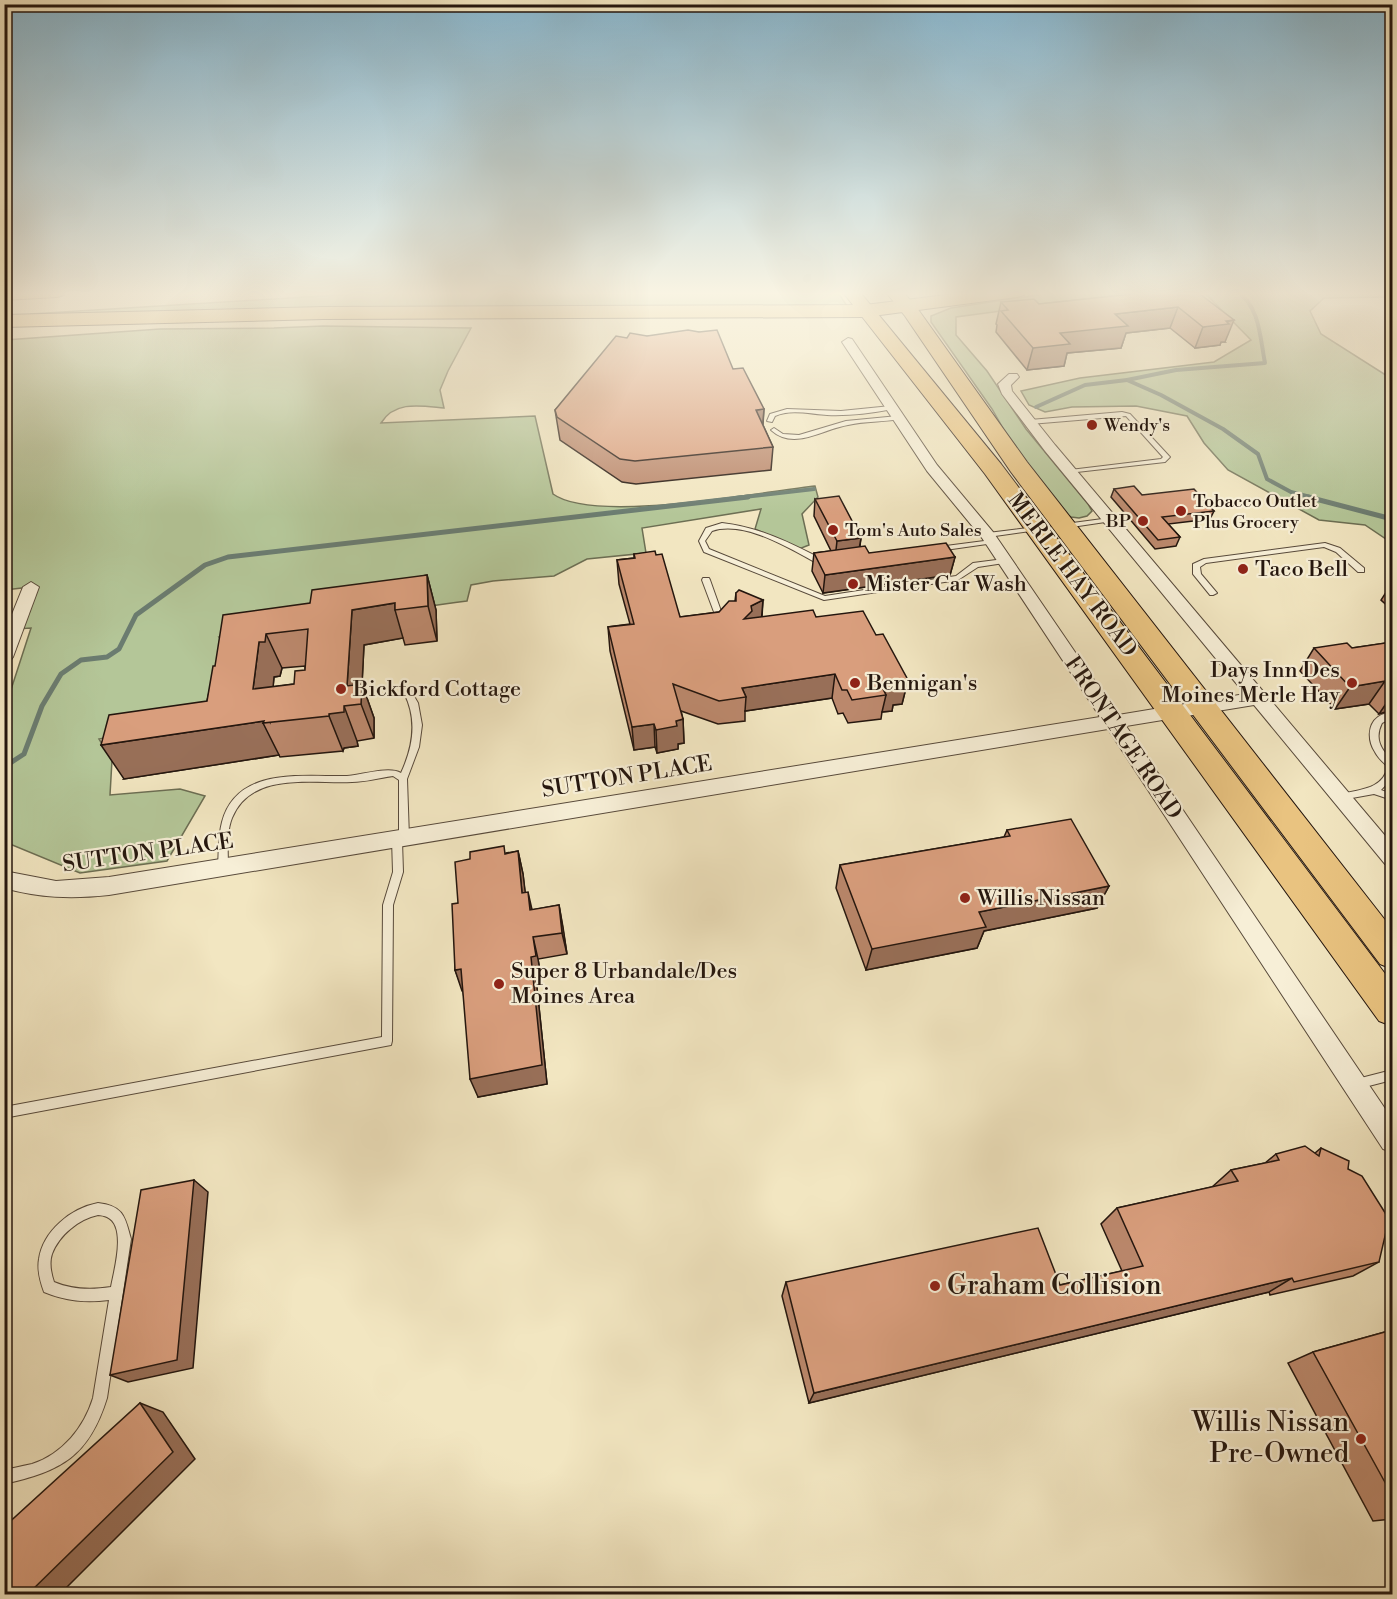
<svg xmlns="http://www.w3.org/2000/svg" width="1397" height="1599" font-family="'Libre Bodoni',serif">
	<rect width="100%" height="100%" fill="#f2e6c1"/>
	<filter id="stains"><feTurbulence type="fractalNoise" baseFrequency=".00333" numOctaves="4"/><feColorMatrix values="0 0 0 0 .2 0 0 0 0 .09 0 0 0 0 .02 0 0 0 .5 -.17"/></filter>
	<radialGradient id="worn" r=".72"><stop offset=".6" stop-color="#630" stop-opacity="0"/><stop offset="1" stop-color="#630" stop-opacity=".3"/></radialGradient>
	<g fill="#b4c698" stroke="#6c6e53" stroke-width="1.5">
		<path d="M402,291H837L847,306L30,314Z"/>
		<path d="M1063,291H1150L956,317V335L987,371L1026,429L1088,504L1092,511L1087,516L1079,518L1071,517L1061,512L1021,460L992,409L931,322V316L951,308Z"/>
		<path d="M1208,291H1392V297L1324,298L1310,311L1321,334L1392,379V543L1365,525L1319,520L1228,470L1204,443L1187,416L1136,406L1072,407L1045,412L1029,405L1021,391L1080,378L1214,362L1251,340L1205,293Z"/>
		<path d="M323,326L471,328L448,371L440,390L444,408C422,406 395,400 381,423L535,416L553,494C594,524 760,492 815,486L818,497L802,514L809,545L799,549L755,529L761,509L642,528L646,553L587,559L554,576L493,581L471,585L467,601C384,612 302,627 219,637L234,654L221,716L99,739L112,760L110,795L180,789L205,796L167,861L80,873L5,842V708L31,628L15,629L31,587L5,590V340L160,329L274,328Z"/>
	</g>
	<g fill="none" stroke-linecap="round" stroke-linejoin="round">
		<g stroke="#6b7c70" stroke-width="4">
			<path d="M1127,380L1161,395L1223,429L1258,454L1267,479L1291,492L1314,498"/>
			<path d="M1036,407L1085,385L1127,380L1176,370L1265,363C1260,338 1260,307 1237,291"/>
			<path d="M735,498L814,489"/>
		</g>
		<g stroke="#6b7c70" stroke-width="5">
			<path d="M1308,497L1392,519"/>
			<path d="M4,767L24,754L42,706L61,674L81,660L107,657L119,649L136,615L205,565L228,557L748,497"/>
		</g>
		<g stroke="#584a3b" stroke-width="2">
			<g id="lane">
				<path d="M891,406L893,407V409C872,413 848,416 827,415C809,414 792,409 775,416L772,422L767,421L770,414L787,409L841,411Z"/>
				<path d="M1122,412L1130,414L1169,456L1170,457L1165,462L1068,473V471L1070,470L1161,459L1163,457L1126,416L1030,424L1027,422L1030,420Z"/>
				<path d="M898,416L901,418L900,419C883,422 865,421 848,425C823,429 794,451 771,430L774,428L783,434L799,435L846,421Z"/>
				<path d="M1110,518L1113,520L1112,521L1065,528L1062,526L1065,524Z"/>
				<path d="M722,523C760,527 792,544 826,561V565H820C791,549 745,520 712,531L705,541L709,549L825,596L956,576L973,563L1004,559L1008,561L1004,563L978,567L958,580L824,600L704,552L699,541L706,528Z"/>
				<path d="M1036,527L1039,529L1038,530L988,537L985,535L988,533Z"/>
				<path d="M992,540L996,542L994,543L938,551L934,549L938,547Z"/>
				<path d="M1325,543L1340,548L1364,568V572H1358L1336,552L1324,547L1206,563L1200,567L1201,574L1217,593L1213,595H1210L1193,574V564L1204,559Z"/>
				<path d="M703,578H709L710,580L721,611L729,620L728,622H722L714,612L702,580Z"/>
				<path d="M408,690L411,691L418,703L422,725L419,747L407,779L409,838L407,841H402L403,872L393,905L392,1041L391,1045L4,1118V1107L382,1037L383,905L393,872L392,839L394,836H399V780L393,776C379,778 365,782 352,782C311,784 251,771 232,818C226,833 228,852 228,868L226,871L223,872L220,871L218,868C219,853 218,837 222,822C237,766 303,777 347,776C362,775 389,766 401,773C413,747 418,720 404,693Z"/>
				<path d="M1392,712V718L1382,723C1374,739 1381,749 1392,761V778L1381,790L1392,794V800L1374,794L1341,800L1338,799L1337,797L1338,795C1357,789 1382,791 1388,767C1383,762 1378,758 1375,752C1368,742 1367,725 1378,717C1382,714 1387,713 1392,712Z"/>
				<path d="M1392,1070V1080L1357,1089L1353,1088L1351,1084L1353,1080L1357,1079Z"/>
				<path d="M98,1203C124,1206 125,1217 131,1239L107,1398C89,1456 62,1471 4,1484V1470C14,1468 23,1466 32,1464C63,1454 84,1427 93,1398L109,1300C85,1303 66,1301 44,1292C40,1281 37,1270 39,1259C43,1231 71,1208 98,1203ZM98,1215C100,1215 105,1216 107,1217C127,1226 114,1270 111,1287C91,1290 73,1290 54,1282C51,1273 49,1263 52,1254C59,1235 79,1219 98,1215Z"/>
			</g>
		</g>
		<g stroke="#584a3b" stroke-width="2">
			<g id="street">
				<path d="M848,338L852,339L937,465L993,532L1118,715L1245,694L1045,451L1002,394L998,384L1009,374H1017L1019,377L1011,385L1012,391L1055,445L1392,844V866L1385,864L1254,705L1126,726L1392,1119V1152L1383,1149L1108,729L109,895C72,899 40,898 4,888V871L56,881L109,877L1100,717L982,538L927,471L842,342Z"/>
				<path d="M31,582L39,587L13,657L10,661L4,663V634L23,587Z"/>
			</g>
		</g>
		<g stroke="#24160e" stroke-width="2">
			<g id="primary">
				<path d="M842,291H859L1001,464L1392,983V1026L1379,1021L985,474Z"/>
				<path d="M885,291H902L917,308L1027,462L1392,929V969L1380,964L1011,472L905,316Z"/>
			</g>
		</g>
		<g stroke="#24160e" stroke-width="2">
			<g id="highway">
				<path d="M4,291H66L64,295L57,297L4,300Z"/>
				<path d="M978,291H1026L1024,295L1017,297L865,317L323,319L4,327V315L323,307L865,305Z"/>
			</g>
		</g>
		<use href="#lane" fill="#f7efd7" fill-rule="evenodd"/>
		<use href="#street" fill="#f7efd7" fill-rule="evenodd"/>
		<use href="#primary" fill="#e9c380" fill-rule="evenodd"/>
		<use href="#highway" fill="#e9c380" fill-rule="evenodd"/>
	</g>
	<g fill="#bb886c" stroke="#24160e" stroke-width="1.5" fill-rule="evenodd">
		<path d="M1160,291L1225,342H1221L1220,345L1195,348L1170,328L1126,333L1121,348L1067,353L1064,366L1027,370L996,332L997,325L996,324L1001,302L1039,304Z"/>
		<path d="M699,332L733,369L764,409L763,425L773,447L771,470L636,484L622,482L560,440L555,410L627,338Z"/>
		<path d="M1114,489L1214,511L1210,519L1168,524L1180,537L1176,546L1155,549L1111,497Z"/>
		<path d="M815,499L861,538L860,546L869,553L955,557L950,575L823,593L812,571L814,553L831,551L814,516Z"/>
		<path d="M634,554L656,555L680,617L719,612L735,601L736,593L763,600L762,617H816L876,635L908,680L902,704L893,705L892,711L882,712L881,719L848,723L843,713L838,714L832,698L745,711V721L718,724L681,711L683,719L684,743L678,744V749L657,753L655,747L634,750L610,651L608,627L630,624L619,584L617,560L634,558Z"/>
		<path d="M427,575L436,610L437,641L405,645L403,638L364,645L362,684L374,718V738L357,741L358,746L344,748L343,751L280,757L279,755L124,779L207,701L215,666L310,603ZM305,666V670L294,684L273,687L274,677L280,676L282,668Z"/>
		<path d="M1392,583V610L1381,600Z"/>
		<path d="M1392,642V710L1379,714L1369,704L1335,709L1300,671L1314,648H1352Z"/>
		<path d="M1392,716V729L1387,723Z"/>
		<path d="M1007,830L1109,886L1097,908L984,931L977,948L866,970L836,888L840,865L1004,837Z"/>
		<path d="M518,851L523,874L525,893L532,910L559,905L567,954L538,959L541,977L536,978L547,1084L478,1097L463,991L455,970L458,903L506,853Z"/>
		<path d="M1321,1148L1348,1169L1379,1262L1353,1276L1270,1295L1269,1292L809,1403L782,1296L786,1282L1060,1285L1122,1271L1101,1224L1117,1208L1212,1187L1231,1170L1265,1163L1276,1154L1315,1153Z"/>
		<path d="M1392,1330V1519L1373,1521L1288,1363L1313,1352Z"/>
	</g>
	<g fill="#986f58" stroke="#24160e" stroke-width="1.5">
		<path d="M1178,307L1170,328L1126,333L1121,348L1067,353L1064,366L1027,370L1033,348L1060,333L1115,314Z"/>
		<path d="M1234,320L1225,342H1221L1220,345L1195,348L1203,327Z"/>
		<path d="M764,409L762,432L756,410Z"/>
		<path d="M861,538L858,555L835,559L837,541Z"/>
		<path d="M955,557L950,575L823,593L825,575Z"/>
		<path d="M427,575L436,610L437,641L428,606Z"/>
		<path d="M763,600L761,624L744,619L751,606Z"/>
		<path d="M395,603V610L403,638L364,645L361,704L347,686L352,610Z"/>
		<path d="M266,634L282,668L280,676L274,677L270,722L253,689L259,642Z"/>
		<path d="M835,674L832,698L745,711L746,697L742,688Z"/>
		<path d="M908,680L902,704L893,705L892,711L882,712L886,695L883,689L895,682Z"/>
		<path d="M1385,681L1369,704L1335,709L1350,687Z"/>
		<path d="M362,684L374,718V738L361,704Z"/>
		<path d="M1392,695V710L1379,714Z"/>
		<path d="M344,706L357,741L358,746L344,748L343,751L329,716V714Z"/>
		<path d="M683,719L684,743L678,744V749L657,753L656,730L676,721Z"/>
		<path d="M264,721L263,723L279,755L124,779L101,745Z"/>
		<path d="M654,724L655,747L634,750L632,727Z"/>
		<path d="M518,851L523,874L528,915L522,893Z"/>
		<path d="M1109,886L1097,908L984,931L977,948L866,970L872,949L979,912Z"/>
		<path d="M528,892L533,914L530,910Z"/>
		<path d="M559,905L563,927L567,954L562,933Z"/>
		<path d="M533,937L538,959L541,977L536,978L547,1084L478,1097L470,1079Z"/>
		<path d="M461,969L469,990L462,991L455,970Z"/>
		<path d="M194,1180L208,1192L193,1368L128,1382L110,1375Z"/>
		<path d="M1292,1278L1269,1292L809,1403L814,1393Z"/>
		<path d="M140,1403L163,1412L195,1459L60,1594H28Z"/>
	</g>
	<g fill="#d99e7d" stroke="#24160e" stroke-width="1.5" fill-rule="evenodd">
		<path d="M1160,291H1196L1234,320L1226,321L1229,324L1203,327L1178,307L1115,314L1128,326L1060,333L1070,344L1033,348L1001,311L1008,310L1001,302L1034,299L1039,304Z"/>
		<path d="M688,330L699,332L717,330L733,369L743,368L764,409L756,410L773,447L635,461L620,459L557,417L555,410L616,336L627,338L630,333L647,336Z"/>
		<path d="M1134,486L1142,495L1194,489L1214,511L1162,517L1180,537L1158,540L1114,489Z"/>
		<path d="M839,496L861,538L837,541L815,499Z"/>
		<path d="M946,543L955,557L825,575L814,553L865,546L869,553Z"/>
		<path d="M655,551L656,555L662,554L680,617L719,612L729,601H736V593L739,590L763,600L751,606L752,611L744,619L813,610L816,617L863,611L876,635L883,634L908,680L895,682L897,687L883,689L886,695L852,700L847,690H842L835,674L742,688L746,697L719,701L673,684L683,719L676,721L677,726L656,730L654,724L632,727L608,627L634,624L617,560L635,558L634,554Z"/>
		<path d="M427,575L428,606L395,610V603L352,610L347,686L362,684L361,704L344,706V712L329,714V716L263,723L264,721L101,745L109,715L207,701L213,666H215L223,615L310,603L312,590ZM308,629L305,670L295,671L294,684L253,689L259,642H265L266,634Z"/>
		<path d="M1392,642V689L1385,681L1350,687L1314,648L1347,643L1352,648Z"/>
		<path d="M1071,819L1109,886L979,912L986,927L872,949L840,865L1010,836L1007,830Z"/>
		<path d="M504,846L505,854L518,851L522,893L528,892L530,910L559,905L562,933L533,937L536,956L531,957L542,1065L470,1079L461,969L455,970L452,904L458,903L455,862L470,859V852Z"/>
		<path d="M1305,1146L1319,1156L1321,1148L1349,1161L1348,1169L1362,1176L1389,1219L1379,1262L1294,1282L1292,1278L814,1393L786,1282L1038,1228L1060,1285L1143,1266L1117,1208L1238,1181L1231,1170L1279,1160L1276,1154Z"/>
		<path d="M194,1180L177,1360L110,1375L141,1190Z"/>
		<path d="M1392,1330V1495L1313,1352Z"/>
		<path d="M140,1403L173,1452L28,1594H10L4,1591V1527Z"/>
	</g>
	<linearGradient id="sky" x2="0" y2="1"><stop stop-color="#89b9d2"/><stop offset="0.57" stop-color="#f9f4e3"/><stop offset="1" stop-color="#f9f4e3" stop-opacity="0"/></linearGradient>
	<rect width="1397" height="515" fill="url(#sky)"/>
	<g fill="#8f2418" stroke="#f7efd7" stroke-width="2">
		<circle cx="1092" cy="425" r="6"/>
		<circle cx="1181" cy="511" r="6"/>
		<circle cx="1143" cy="521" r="6"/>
		<circle cx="833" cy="530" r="6"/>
		<circle cx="1243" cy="569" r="6"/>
		<circle cx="853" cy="584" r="6"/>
		<circle cx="855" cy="683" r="6"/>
		<circle cx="1352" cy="683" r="6"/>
		<circle cx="341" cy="689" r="6"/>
		<circle cx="965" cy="898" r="6"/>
		<circle cx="499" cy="984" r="6"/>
		<circle cx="935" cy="1286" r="6"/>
		<circle cx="1361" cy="1439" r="6"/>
	</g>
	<g text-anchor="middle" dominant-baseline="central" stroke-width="4.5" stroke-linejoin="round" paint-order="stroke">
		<g font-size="18" fill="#24160e" stroke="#f7efd7" text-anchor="start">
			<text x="1104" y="425">Wendy's</text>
			<text x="1193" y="501">Tobacco Outlet<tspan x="1193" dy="21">Plus Grocery</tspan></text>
			<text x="1131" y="521" text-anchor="end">BP</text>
			<text x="845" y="530">Tom's Auto Sales</text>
		</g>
		<g font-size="22" fill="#24160e" stroke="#f7efd7" text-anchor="start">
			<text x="1255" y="569">Taco Bell</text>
			<text x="865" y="584">Mister Car Wash</text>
			<text x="1340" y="670" text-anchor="end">Days Inn Des<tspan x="1340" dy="25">Moines Merle Hay</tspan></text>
			<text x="867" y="683">Bennigan's</text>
			<text x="353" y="689">Bickford Cottage</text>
			<text x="977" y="898">Willis Nissan</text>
			<text x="511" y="971">Super 8 Urbandale/Des<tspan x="511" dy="25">Moines Area</tspan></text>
		</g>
		<g font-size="22" fill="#24160e" stroke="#f7efd7">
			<text transform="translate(1072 575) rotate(53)">MERLE HAY ROAD</text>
			<text transform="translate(1123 738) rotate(56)">FRONTAGE ROAD</text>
			<text transform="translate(627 777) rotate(-9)">SUTTON PLACE</text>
			<text transform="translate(148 853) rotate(-8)">SUTTON PLACE</text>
		</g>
		<g font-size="27" fill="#24160e" stroke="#f7efd7" text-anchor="start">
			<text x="947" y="1286">Graham Collision</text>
			<text x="1349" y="1423" text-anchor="end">Willis Nissan<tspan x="1349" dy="31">Pre-Owned</tspan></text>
		</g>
	</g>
	<rect width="1397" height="1599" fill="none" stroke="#f2e6c1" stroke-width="24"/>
	<rect x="6" y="6" width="1385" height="1587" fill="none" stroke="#24160e" stroke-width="3"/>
	<rect x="12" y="12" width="1373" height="1575" fill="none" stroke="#24160e" stroke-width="1.5"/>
	<rect width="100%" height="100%" filter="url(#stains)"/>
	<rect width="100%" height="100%" fill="url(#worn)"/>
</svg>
